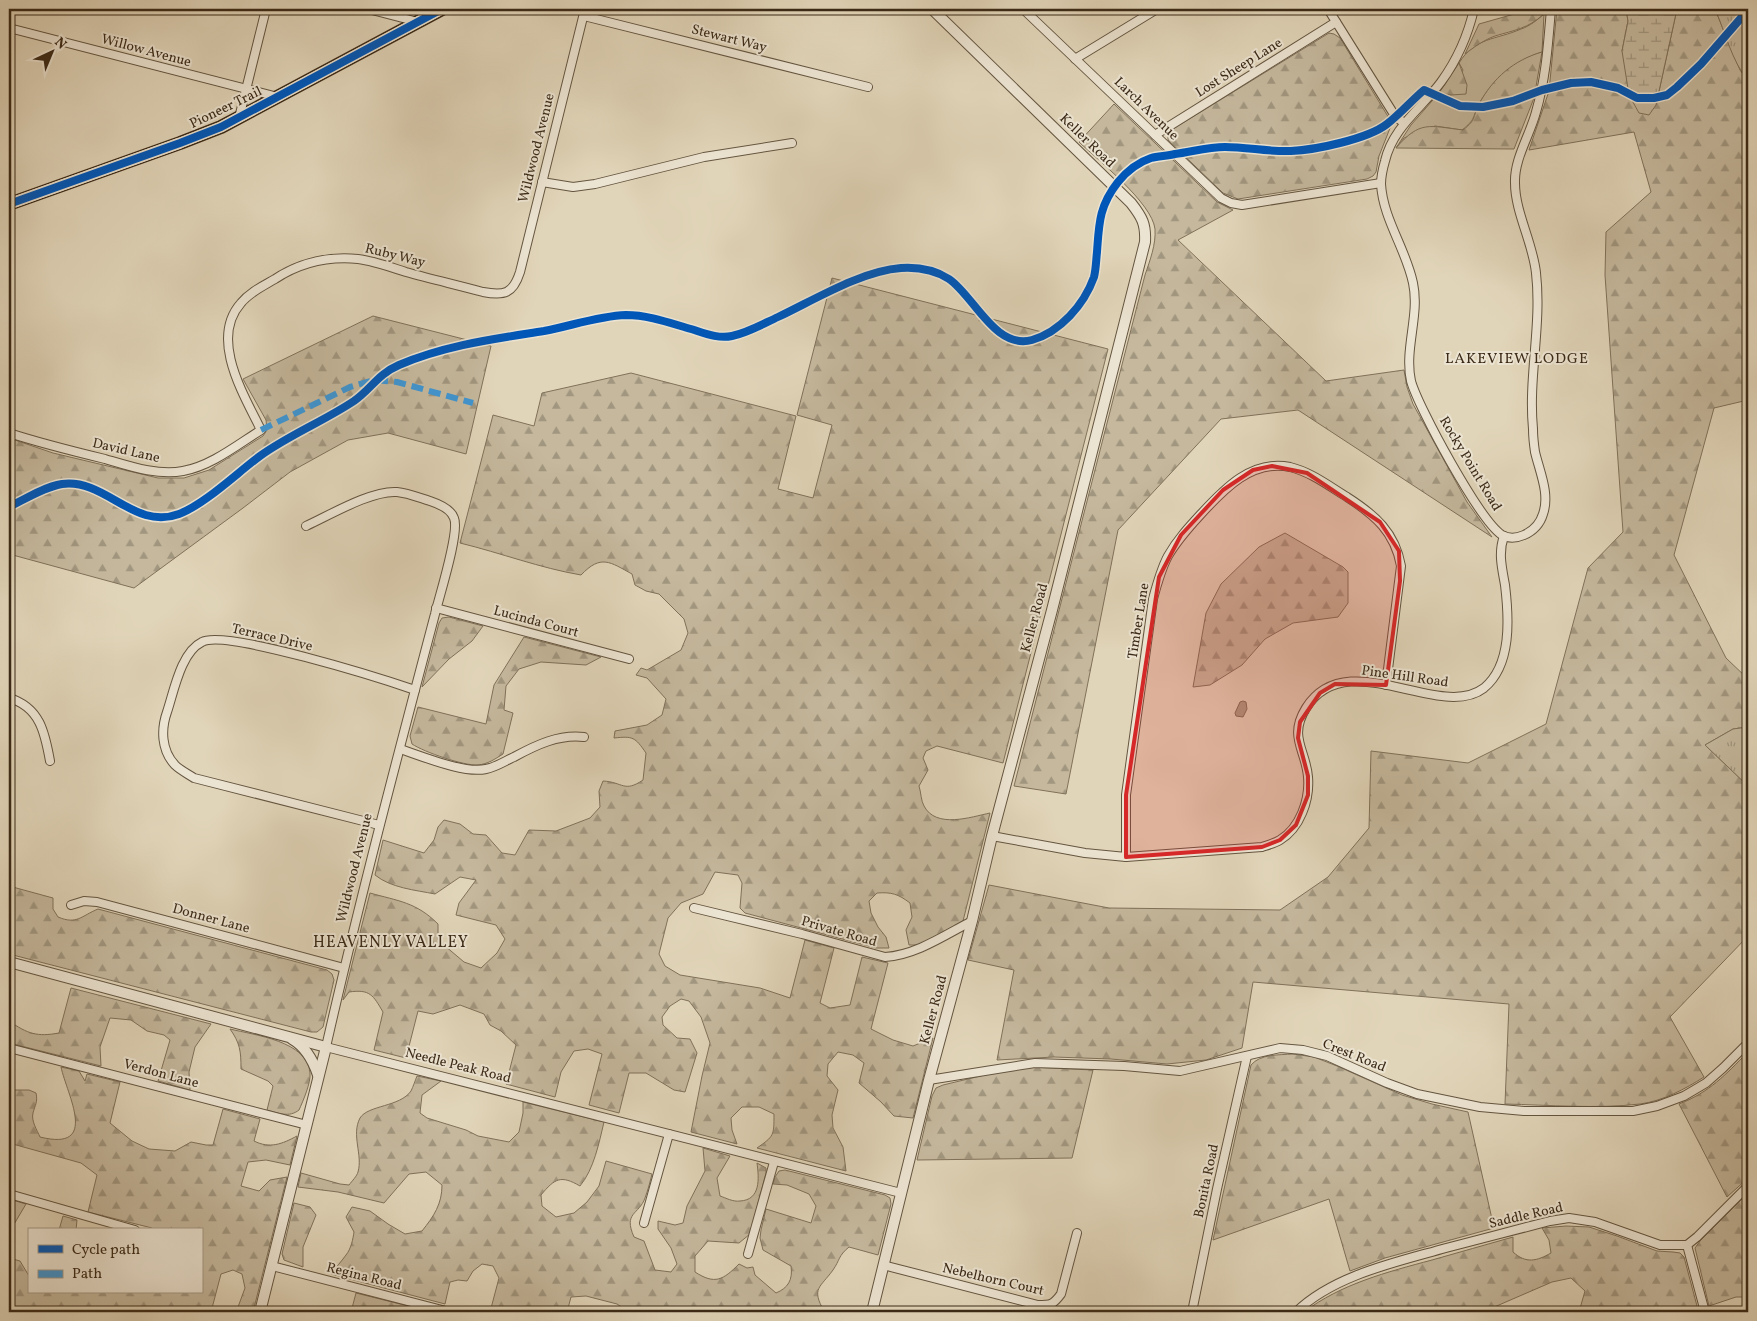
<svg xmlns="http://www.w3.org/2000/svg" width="1757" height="1321" font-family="Vollkorn,serif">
	<defs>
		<pattern id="forest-firs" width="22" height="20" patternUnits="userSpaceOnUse" patternTransform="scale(1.25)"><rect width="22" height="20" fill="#c5b89d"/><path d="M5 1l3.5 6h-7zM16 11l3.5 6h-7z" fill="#a1967f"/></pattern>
		<pattern id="wetland-marsh" width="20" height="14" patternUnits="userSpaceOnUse" patternTransform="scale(1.25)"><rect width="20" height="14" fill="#c5b89d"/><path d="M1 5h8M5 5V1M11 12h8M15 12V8" fill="none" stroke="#a1967f"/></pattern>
		<pattern id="park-tufts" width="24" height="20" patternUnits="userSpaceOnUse" patternTransform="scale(1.25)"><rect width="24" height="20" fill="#c5b89d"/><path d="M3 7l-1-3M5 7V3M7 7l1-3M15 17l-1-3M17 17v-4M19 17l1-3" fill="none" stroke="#a1967f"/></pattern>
	</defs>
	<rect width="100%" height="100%" fill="#e1d5b9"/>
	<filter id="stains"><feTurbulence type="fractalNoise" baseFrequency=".004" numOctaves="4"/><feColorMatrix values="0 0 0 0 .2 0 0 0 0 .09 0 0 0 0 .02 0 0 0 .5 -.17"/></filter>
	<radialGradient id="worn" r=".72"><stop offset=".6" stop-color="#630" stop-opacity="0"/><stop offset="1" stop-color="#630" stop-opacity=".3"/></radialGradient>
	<path fill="#c5b89d" stroke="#80715a" d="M1544,14L1542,52C1518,59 1490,83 1479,104C1472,118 1476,119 1462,130L1435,126L1404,138L1396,148L1411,125L1439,93L1451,95L1463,70L1459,63C1475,37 1496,40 1521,29C1530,26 1537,20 1544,14Z"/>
	<g fill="url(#forest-firs)" stroke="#80715a">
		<path d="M1532,9H1544V14C1527,29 1515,30 1495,36C1484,40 1474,47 1465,54L1479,24Z"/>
		<path d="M1557,9H1626L1628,21L1622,51L1656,105L1677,9H1715L1740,70L1748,81V400L1714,408L1674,555L1726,658L1748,679V727L1733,729L1705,745L1748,786V936L1670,1017L1704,1077C1685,1089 1663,1101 1640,1104C1598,1109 1548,1105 1505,1104L1509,1004L1253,982L1242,1048L1206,1060L1167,1064L1111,1059L1054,1057L997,1060L1014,970L968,960L989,885L1109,908L1280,910L1328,877L1369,828L1371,751L1468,763L1546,724L1588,568L1623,532L1605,275L1606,232L1651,192L1634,132L1529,150L1549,91Z"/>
		<path d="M1329,33L1334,34L1340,38L1392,123L1379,156L1376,172L1373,176L1367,179L1238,199L1223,193L1168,140V134L1173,129Z"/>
		<path d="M1542,52L1534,98L1514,149L1396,148C1420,120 1429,126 1463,130C1477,119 1472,118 1479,104C1493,78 1514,60 1542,52Z"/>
		<path d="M1459,63L1467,85L1466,94L1451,95L1439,93Z"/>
		<path d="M1114,104L1217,202L1233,210L1178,240L1326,381L1404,370L1407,387L1413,404L1467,502L1492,537L1298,410L1221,419L1118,530L1066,794L1014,786L1145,275C1150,260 1156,245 1155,229C1152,203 1099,161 1079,142Z"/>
		<path d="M832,278L1108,349L1003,763L937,746L926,751L923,758L928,770L919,786C921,792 921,801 924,806C936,829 971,817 990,813L963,921L919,945H909L906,930L912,917L910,903C898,894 892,892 877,893L869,901L871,913L878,927L886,937L889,948H876L745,913L740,908L742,883L738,875L715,872L703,894L681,903L668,918L659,954L665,966L680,975L760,988L790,998L805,940L834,948L820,1003L830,1008L850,1005L862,957L888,963L871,1029L893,1040L913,1046L933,1038L913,1118L894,1116L881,1102L859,1083L864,1063L853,1055L838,1052L828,1064L827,1076L838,1090L832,1115L833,1128L843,1147L846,1171L757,1148C774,1136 774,1136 774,1114L759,1107H742L731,1118L732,1130L737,1144L691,1132L702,1076L710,1043L701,1017L689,1001L681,999L670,1006L662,1017L663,1025L677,1038L690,1039L697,1053L685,1092L674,1090L646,1073H629L619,1113L589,1105L602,1054L588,1049L574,1051L561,1072L555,1097L506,1084L516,1045L501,1031L490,1025L484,1014L460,1005L433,1014L418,1011L406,1058L374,1050L383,1012C373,995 370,989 349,992L343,1000L370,893C398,901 416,902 438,924V940L464,962L481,968L497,953L505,939L496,925L456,915L459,903L476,880L460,877L435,894C415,890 391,888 375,875L383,840L424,853L434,840L438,827L444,820L460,824L473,834L486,835L502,853L515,855L529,830L556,831L590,818L600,807L599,791L603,781C623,782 624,793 643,780L646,753C635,737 633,736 614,738L615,731L647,725L662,715L666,699L647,678L636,675L641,668L647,670L681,650L688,633L684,619L659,594L646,591L635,585L632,574C610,562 601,554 581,575C540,568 501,553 460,543L493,415L534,426L542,393L631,373L796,416L778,489L813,498L832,425L797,415Z"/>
		<path d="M373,316L491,346L466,454L388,433L348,440L290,472L243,508L134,588L9,554V438L53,453L158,478H184L209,470L263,436L267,430L266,420L243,379Z"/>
		<path d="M1285,533L1343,567L1348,572V603L1338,617L1293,623L1265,639L1242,665L1210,685L1193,687L1206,613L1221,584L1259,547Z"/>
		<path d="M449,617L483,626L472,641L449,659L422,687L439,623L442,618Z"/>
		<path d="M524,637L601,657L586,665L541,662L519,669L506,686L504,710L513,713L503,754C495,759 488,764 478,765C464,766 424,752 412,744L410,736L418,707L486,724L494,685Z"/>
		<path d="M9,886L53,898V909L58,917C77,925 81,916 98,909L327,970L332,974L334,980L323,1027L317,1032H311L9,954Z"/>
		<path d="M71,988L211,1024L195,1047L189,1072L190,1090L158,1081L170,1040L164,1035L147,1031L131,1020L110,1018L100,1047L101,1066L9,1043V1021C28,1034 37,1037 59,1033Z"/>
		<path d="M230,1029C254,1035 308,1041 310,1073C311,1083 303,1101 299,1110C289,1118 278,1113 267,1110L273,1086L268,1081L241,1069C241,1051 240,1043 230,1029Z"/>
		<path d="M1748,1052V1178L1727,1197L1679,1104C1710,1092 1725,1075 1748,1052Z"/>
		<path d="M1293,1054L1314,1057L1337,1066L1402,1095L1432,1104L1468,1112L1494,1228L1385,1258L1350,1271L1329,1199L1213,1240L1251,1065C1260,1054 1279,1055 1293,1054Z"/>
		<path d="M61,1067L79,1071L85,1081L87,1074L120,1082L110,1123L132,1141L149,1149L175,1151L191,1142L206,1145H213L223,1109L260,1119L254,1141C270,1149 282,1144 297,1136L290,1165L266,1160L248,1162L241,1186L259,1191L270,1180L287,1177L253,1312H241L238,1307L245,1288L242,1274L233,1270L221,1274L211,1312H9V1258L20,1261L29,1276V1292H201V1230H152V1228L88,1212L97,1175L81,1163L9,1143V1090H29L36,1093C38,1102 35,1105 33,1113C31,1121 37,1130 40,1137C100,1152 67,1095 61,1067Z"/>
		<path d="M1029,1067L1093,1070L1072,1158L917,1160L932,1096L936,1088L943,1085L997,1072Z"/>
		<path d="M417,1076L441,1081L422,1095L420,1113L427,1118L466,1130L478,1136L509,1142L519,1132L523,1113V1102L604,1122C599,1143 594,1169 580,1186C561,1175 555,1178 541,1195L542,1206L556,1217L574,1213L587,1202L599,1186L606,1161L652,1174C650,1182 648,1190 645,1198C639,1215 623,1212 634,1237L644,1241L655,1270L671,1272L677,1264L671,1248L658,1229V1221L675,1225L683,1223L687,1206L705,1171L703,1148L730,1156L717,1178L720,1196C726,1198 733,1202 740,1201C761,1200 759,1178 757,1163L766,1168V1173L750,1234L739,1243L708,1241L695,1256V1272C715,1285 723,1280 739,1264L747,1268L753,1267L755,1275L776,1293C788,1288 793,1280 791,1266L763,1250L760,1238L761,1230L766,1209L811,1223L816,1206L809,1194L787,1185L773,1184L775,1177L779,1171L785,1170L885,1195L890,1198L891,1204L878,1255L849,1247C838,1256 840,1260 833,1270C820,1288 811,1288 824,1311L827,1312H670L655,1310L652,1312H629L617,1304L586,1296L571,1297L567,1312H490L499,1278L493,1266L482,1264L473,1271L467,1281L458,1280L450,1282L445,1304L331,1274C336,1267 341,1262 346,1255C351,1249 353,1239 354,1232L346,1217L352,1207L370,1211L388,1224L405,1234L422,1231C434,1216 442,1204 442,1185L426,1172L409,1174L384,1203L338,1192L298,1187L301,1173L340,1184L349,1185C352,1181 357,1176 358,1172C363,1155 351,1135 360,1118C368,1105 400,1107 411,1091C413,1087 415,1081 417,1076Z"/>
		<path d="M1748,1193V1297H1736L1709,1306L1695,1248L1700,1241Z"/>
		<path d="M9,1199L26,1204L13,1226L9,1228Z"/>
		<path d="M294,1203L310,1207L316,1215L303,1247V1267L284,1260L282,1254Z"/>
		<path d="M63,1216L77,1220L76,1230H59Z"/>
		<path d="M1566,1226L1589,1227L1617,1236L1657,1251L1673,1252L1680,1253L1684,1257L1697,1306L1676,1312H1579L1585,1291L1571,1278L1552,1282L1492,1308L1491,1312H1304C1341,1284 1387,1272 1432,1260C1459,1252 1486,1245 1513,1237V1252C1526,1264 1537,1261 1551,1253L1549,1240L1542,1228Z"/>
		<path d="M356,1293L416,1308L415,1312H351Z"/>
	</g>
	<path fill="url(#wetland-marsh)" stroke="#80715a" d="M1626,9H1677L1656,105L1649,115L1639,113L1629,95L1622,51L1628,21Z"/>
	<g fill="url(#park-tufts)" stroke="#80715a">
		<path d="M1715,9H1748V81C1731,59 1726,34 1715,9Z"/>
		<path d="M1748,727V786L1705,745L1733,729Z"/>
	</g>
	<path fill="#a99b82" stroke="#7d6e57" d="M1243,701L1246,702L1247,709L1243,717L1236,716L1235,713L1240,702Z"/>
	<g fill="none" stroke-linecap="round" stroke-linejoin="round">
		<g stroke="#645540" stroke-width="10">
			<g id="minor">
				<path d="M368,9L418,22"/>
				<path d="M1023,9L1221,198L1231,203L1242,205L1381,183"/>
				<path d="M1328,9L1395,116L1404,123"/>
				<path d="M1474,9C1468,35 1457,60 1441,82C1421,109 1393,127 1385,161C1383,168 1381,177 1381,184C1383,219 1406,249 1413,283C1420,315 1404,349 1411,381C1418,407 1480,521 1502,535C1509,539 1517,538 1524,535C1533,531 1540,524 1543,514C1550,494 1540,473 1535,452C1534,445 1533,437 1533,429C1528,377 1542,325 1536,273C1533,243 1515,212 1515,183C1514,159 1530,135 1536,112C1546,78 1548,44 1551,9"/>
				<path d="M584,16L868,87"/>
				<path d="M9,28L278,97"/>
				<path d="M1075,59L1157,9"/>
				<path d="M239,118L266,9"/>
				<path d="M1155,135L1336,22"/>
				<path d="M542,182L573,187L595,184L704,157L792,143"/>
				<path d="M9,433C40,443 72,451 105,459C129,466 158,476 183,471C211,466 237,445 261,430C244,395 209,339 241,303C250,292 263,286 275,279C301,262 327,256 358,259C374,261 390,267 406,272C431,279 457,285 483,292C504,296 513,294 520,272L585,9"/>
				<path d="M306,526C330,515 372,490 397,492C408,493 420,498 430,501C439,504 451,509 454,518C460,532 439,597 435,614C397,758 359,902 326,1047L901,1193"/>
				<path d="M436,608L629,659"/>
				<path d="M9,698C40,707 45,733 50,761"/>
				<path d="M400,749C422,756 464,774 486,769C496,767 505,761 514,757C536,745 559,734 584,737"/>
				<path d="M379,825L194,778C188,774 180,770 175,765C161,750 161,729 167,712C174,691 181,652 202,642C225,629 383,679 415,690"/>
				<path d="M992,836L1085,853L1126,857L1262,847C1268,845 1275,843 1280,840C1300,828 1310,800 1308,777C1306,750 1288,737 1306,708C1347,643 1440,722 1484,688C1512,665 1509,618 1505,585C1502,568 1498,553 1504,536"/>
				<path d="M1126,857V795L1153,599C1157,584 1161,569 1168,556C1177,540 1189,527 1201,514C1224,489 1252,459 1290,467C1311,472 1329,486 1347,497C1375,515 1395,532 1401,566L1386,685"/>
				<path d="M71,905L84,901L97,902L344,968"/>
				<path d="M694,908L802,934L885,957C916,955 945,935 972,921"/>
				<path d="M9,1048L307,1125"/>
				<path d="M929,1080L1035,1063L1124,1066L1180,1071L1280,1048L1303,1050L1327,1056L1387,1083L1417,1094L1480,1107L1524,1111H1633L1657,1106L1684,1096L1706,1083L1723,1068L1748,1043"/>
				<path d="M9,1194L135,1230"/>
				<path d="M644,1223L669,1134"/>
				<path d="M1687,1245L1705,1312"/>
				<path d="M748,1254L774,1162"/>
				<path d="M883,1265L1038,1305C1051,1305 1053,1305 1061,1294L1077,1233"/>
				<path d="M272,1266L450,1312"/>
				<path d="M1192,1312L1217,1189L1247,1056"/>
				<path d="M1296,1312C1334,1275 1397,1262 1446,1248C1481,1239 1515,1230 1550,1221L1569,1218L1595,1222L1660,1245H1687L1697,1237L1748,1186"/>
			</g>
		</g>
		<g stroke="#645540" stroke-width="12">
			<g id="tertiary">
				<path d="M9,962L326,1047L260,1312"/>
				<path d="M292,1039C306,1047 313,1060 318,1075"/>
				<path d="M872,1312L929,1080L972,921L992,836L1052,610L1145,242C1146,224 1142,217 1131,203L932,9"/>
			</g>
		</g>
		<g stroke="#3b2a17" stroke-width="14">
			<path id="secondary" d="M9,204L180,143L221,127L442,9"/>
		</g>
		<use href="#minor" stroke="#ece4d2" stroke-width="8"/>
		<use href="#tertiary" stroke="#ece4d2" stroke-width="10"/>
		<use href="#secondary" stroke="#ece4d2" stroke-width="11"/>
		<path stroke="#3e96d4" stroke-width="6" stroke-dasharray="12 6" stroke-linecap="butt" d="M261,430L350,387L374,380L397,382L473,403"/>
		<g stroke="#ece4d2" stroke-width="11">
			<g id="cycleway">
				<path d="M9,204L180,143L221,127L442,9"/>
				<path d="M9,507C25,499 44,487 62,484C106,478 134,531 179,514C205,504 237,473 260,456C289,435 324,421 354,401C371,389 378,374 399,365C446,345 494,339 544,331C571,326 598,316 626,315C648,315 670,323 691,329C704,333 718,339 732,336C747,333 763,324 778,317C814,300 861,271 901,268C917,267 935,270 949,279C974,296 995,350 1032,340C1060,332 1084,305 1094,277C1096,269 1096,261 1097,252C1099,224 1099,206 1118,182C1127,171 1136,163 1151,158C1158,156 1167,156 1175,154C1191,152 1208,147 1225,147C1247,147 1269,152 1291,151C1315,150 1368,139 1387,124C1400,114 1411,101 1424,90L1460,106L1483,107L1513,101L1542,90L1571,83L1591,82L1618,88L1637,98H1654L1667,95L1677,87L1701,64L1748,10"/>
			</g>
		</g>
		<use href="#cycleway" stroke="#0057b8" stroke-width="8"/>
	</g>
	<path fill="#d62828" fill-opacity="0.2" stroke="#d62828" stroke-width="4" stroke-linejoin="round" d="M1272,466L1307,473L1380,522L1399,551L1400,581L1386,685L1335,684L1320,693L1300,722L1298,738L1308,776V795L1296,825L1280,840L1262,847L1126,857V795L1159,577L1181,535L1223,490L1253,470Z"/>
	<g text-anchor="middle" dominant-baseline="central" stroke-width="4" stroke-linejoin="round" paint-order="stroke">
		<g font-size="14" fill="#3b2a17" stroke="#ece4d2">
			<text transform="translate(729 39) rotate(14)">Stewart Way</text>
			<text transform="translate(146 51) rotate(15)">Willow Avenue</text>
			<text transform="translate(1239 68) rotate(-32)">Lost Sheep Lane</text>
			<text transform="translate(226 108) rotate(-26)">Pioneer Trail</text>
			<text transform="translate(1146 109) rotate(44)">Larch Avenue</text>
			<text transform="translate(1087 141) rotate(44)">Keller Road</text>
			<text transform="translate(537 148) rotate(-76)">Wildwood Avenue</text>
			<text transform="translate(395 256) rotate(14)">Ruby Way</text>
			<text transform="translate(126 451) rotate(13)">David Lane</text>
			<text transform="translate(1470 464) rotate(59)">Rocky Point Road</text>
			<text transform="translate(1035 618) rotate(-75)">Keller Road</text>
			<text transform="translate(1139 621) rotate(-81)">Timber Lane</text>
			<text transform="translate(536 622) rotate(15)">Lucinda Court</text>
			<text transform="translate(272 638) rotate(13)">Terrace Drive</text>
			<text transform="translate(1405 677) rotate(8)">Pine Hill Road</text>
			<text transform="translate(355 868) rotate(-76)">Wildwood Avenue</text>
			<text transform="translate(211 919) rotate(15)">Donner Lane</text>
			<text transform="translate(839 932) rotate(16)">Private Road</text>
			<text transform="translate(934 1010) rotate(-75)">Keller Road</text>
			<text transform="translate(1354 1056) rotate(22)">Crest Road</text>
			<text transform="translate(458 1066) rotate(14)">Needle Peak Road</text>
			<text transform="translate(161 1074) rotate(15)">Verdon Lane</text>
			<text transform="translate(1207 1181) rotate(-78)">Bonita Road</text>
			<text transform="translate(1526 1216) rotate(-13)">Saddle Road</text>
			<text transform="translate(364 1277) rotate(14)">Regina Road</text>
			<text transform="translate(993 1280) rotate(13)">Nebelhorn Court</text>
		</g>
		<g font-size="15" letter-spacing="1" fill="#3b2a17" stroke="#ece4d2">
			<text x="1517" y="359">LAKEVIEW LODGE</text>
		</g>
		<g font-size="16" letter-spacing="1" fill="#3b2a17" stroke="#ece4d2">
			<text x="391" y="943">HEAVENLY VALLEY</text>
		</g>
	</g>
	<rect width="1757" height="1321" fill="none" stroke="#e1d5b9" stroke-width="30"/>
	<rect x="10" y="10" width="1737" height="1301" fill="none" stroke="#3b2a17" stroke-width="2.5"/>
	<rect x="15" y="15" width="1727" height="1291" fill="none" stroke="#3b2a17"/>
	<rect x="28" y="1228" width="175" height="65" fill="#ece4d2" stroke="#a59a87"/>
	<rect x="38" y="1245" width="25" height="8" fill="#0057b8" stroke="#a59a87"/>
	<text x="72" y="1254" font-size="15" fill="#3b2a17">Cycle path</text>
	<rect x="38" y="1270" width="25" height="8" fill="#3e96d4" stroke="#a59a87"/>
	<text x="72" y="1278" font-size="15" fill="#3b2a17">Path</text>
	<g transform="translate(52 52) rotate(44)" stroke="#ece4d2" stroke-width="4" paint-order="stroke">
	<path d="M0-4L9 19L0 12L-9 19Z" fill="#3b2a17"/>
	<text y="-8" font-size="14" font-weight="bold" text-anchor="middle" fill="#3b2a17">N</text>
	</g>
	<rect width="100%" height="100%" filter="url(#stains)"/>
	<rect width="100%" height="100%" fill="url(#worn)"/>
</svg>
